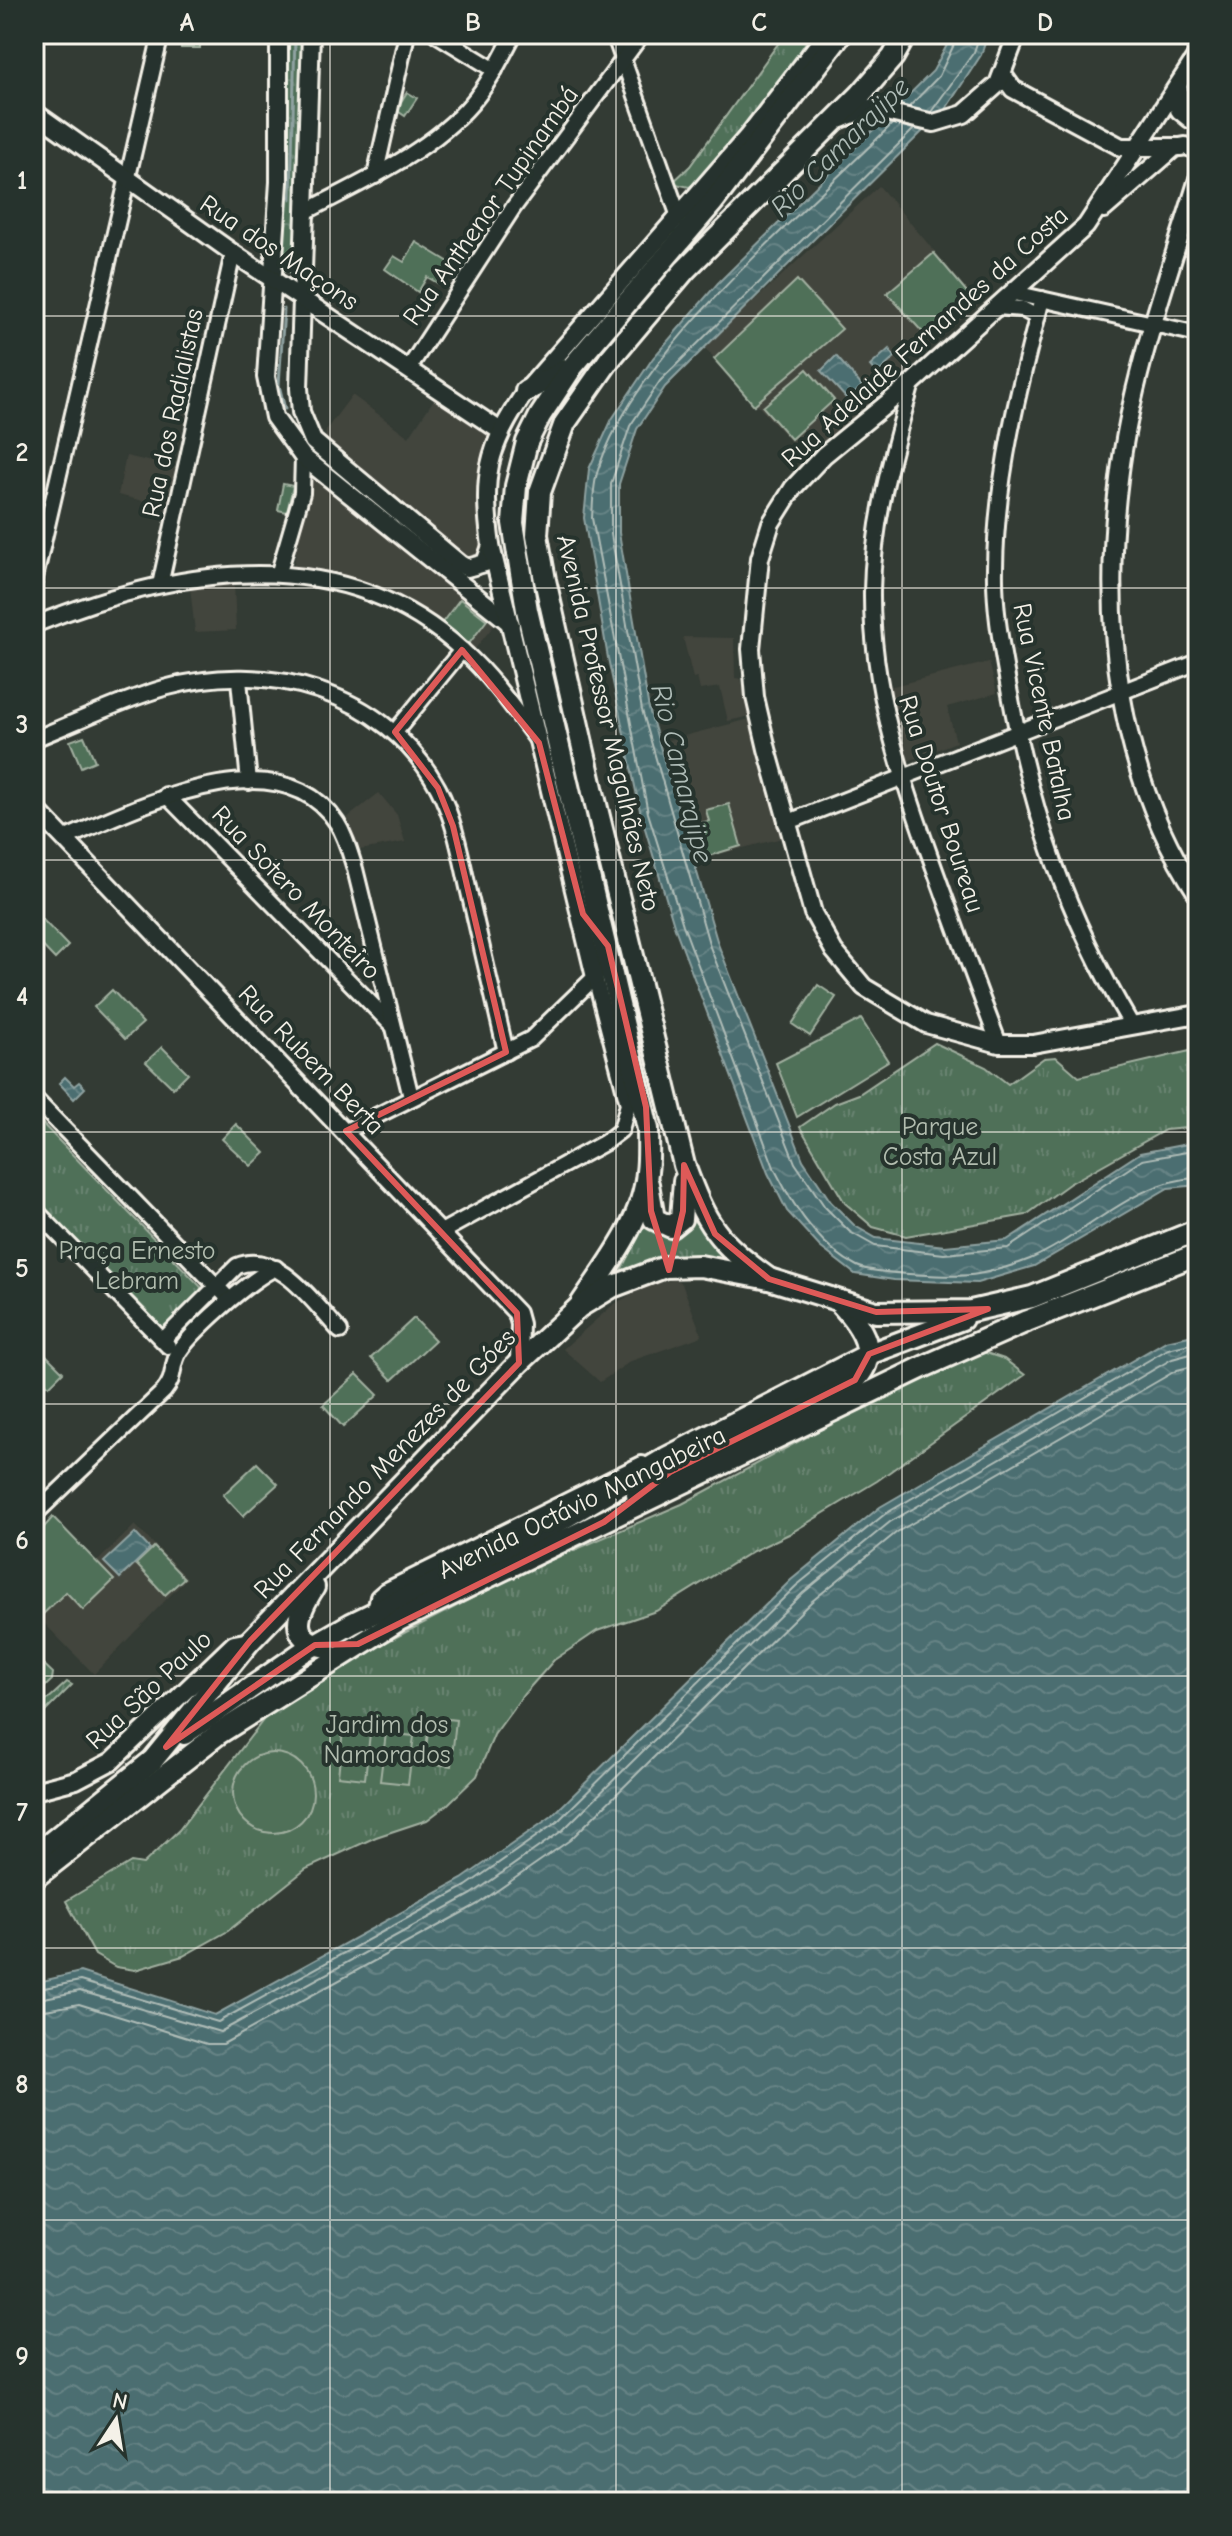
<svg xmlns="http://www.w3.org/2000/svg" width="1232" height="2536" font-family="'Comic Neue',sans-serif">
	<defs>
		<pattern id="grass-tufts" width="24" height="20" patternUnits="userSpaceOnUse" patternTransform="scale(2)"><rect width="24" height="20" fill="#4f6f59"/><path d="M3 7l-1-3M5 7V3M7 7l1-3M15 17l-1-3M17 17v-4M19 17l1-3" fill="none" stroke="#698471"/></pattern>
		<pattern id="forest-crowns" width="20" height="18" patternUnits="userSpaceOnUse" patternTransform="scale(2)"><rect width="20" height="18" fill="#4f6f59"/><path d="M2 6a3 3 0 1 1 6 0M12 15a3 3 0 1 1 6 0" fill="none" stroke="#698471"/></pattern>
		<pattern id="water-waves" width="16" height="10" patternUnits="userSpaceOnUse" patternTransform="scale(2)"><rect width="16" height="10" fill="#4b6e71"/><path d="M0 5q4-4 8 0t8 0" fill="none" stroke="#668385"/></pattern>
	</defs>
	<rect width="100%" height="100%" fill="#333b34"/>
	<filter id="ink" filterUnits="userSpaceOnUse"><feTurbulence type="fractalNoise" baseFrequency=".0125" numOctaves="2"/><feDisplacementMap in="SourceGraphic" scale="16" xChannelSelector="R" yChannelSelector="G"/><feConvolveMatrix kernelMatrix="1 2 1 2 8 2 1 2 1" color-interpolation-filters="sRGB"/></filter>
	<g filter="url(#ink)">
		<g fill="#43453d">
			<path d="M879,186L979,304L933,344L912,342L908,369L806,458L704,347Z"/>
			<path d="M352,395L409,437L435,398L488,434L492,444L479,491L483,551L477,561L463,559L325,444L326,430Z"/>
			<path d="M126,456L178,468L169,507L118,495Z"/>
			<path d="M316,476L495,624L474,650L411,605L352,580L293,569L308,482Z"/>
			<path d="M234,584L236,630L195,632L190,587Z"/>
			<path d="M683,637L734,638L735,678L741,679L750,716L728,721L720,687L700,690L697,677L693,678Z"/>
			<path d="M989,662L997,693L947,707L956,742L906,762L889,687Z"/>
			<path d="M750,719L782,838L700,859L668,740Z"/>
			<path d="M379,793L397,815L405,842L360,850L347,818Z"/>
			<path d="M676,1279L682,1284L702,1336L631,1361L600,1382L563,1349L613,1305L644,1287Z"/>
			<path d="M135,1525L187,1578L94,1674L39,1618Z"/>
		</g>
		<g fill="url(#grass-tufts)" stroke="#a2b0a0" stroke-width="2">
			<path d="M785,34H811L785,75L700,180L689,187L672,183L690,166Z"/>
			<path d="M935,1043L986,1067L1008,1084L1044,1058L1056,1057L1079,1077L1198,1049V1127L1165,1130L1069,1184L1026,1215L906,1236L873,1227L845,1203L800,1127L835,1103L859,1094Z"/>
			<path d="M34,1115L201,1287L200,1293L162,1331L34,1205Z"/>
			<path d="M693,1220L731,1261L673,1256L620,1272L645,1223C663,1238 678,1237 693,1220Z"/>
			<path d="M983,1352L1004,1359L1025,1375L877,1481L789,1534L753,1551L656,1611L597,1631L569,1650L554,1660L524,1694L494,1735L477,1776L447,1805L427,1820L376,1837L306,1869L228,1931L183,1956L135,1970L116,1967L95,1955L66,1901L131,1862L143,1864L179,1830L264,1719L324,1674L523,1572L682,1504L948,1361Z"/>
			<path d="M34,1655L53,1673L52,1680L34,1697Z"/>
			<path d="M67,1682L72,1685L34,1723V1712Z"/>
		</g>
		<path fill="url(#forest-crowns)" stroke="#a2b0a0" stroke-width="2" d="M285,34H307L302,271L292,273L281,269L288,137Z"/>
		<g fill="#4f6f59" stroke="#a2b0a0" stroke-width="2">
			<rect x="181" y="34" width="19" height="14"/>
			<path d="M407,92L417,98L405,116L396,110Z"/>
			<path d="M416,242L454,265L441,285L427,277L418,292L385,269L394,256L404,262Z"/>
			<path d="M934,253L972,298L927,337L887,293Z"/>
			<path d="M797,280L842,329L754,405L714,359Z"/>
			<path d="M807,369L834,400L791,439L763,407Z"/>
			<path d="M283,484L293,486L287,512L278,510Z"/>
			<path d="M460,599L487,620L468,645L441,624Z"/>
			<path d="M84,736L95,761L81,767L70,741Z"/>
			<path d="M729,804L741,846L702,858L692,825L709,821L706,810Z"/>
			<path d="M42,919L68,946L55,959L34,937V926Z"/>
			<path d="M818,985L836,997L810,1036L792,1024Z"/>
			<path d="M112,990L143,1023L125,1039L94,1007Z"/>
			<path d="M861,1019L888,1061L797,1117L776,1063Z"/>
			<path d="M162,1047L188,1073L173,1088L146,1062Z"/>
			<path d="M236,1124L265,1153L251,1166L222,1139Z"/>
			<path d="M414,1318L435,1340L392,1380L371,1358Z"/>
			<path d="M38,1347L63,1372L49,1386L34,1371V1351Z"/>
			<path d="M357,1374L378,1395L343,1427L323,1405Z"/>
			<path d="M257,1463L278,1484L243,1516L223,1495Z"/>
			<path d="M53,1517L114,1580L83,1610L66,1592L39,1618L37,1535Z"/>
			<path d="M154,1547L184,1578L165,1595L136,1564Z"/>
			<path d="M430,1717L456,1720L451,1766L424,1763Z"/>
			<path d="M343,1730L370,1733L365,1779L338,1776Z"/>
			<path d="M386,1733L414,1736L408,1784L380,1781Z"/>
			<circle cx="273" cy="1793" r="40"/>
		</g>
		<g fill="url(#water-waves)" stroke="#8fa2a1" stroke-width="2">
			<path d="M953,34H988L981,55L947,107L665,387L637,429L619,484V533L649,709L718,944L803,1160L831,1202L855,1226L876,1238L945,1246L1007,1240L1140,1153L1198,1142V1185L1168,1188L1034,1266L977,1283L894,1280L855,1274L820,1247L787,1211L768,1173L675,928L641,815L608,658L584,518L589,469L612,419L653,358L718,283L933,71Z"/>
			<path d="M889,349L895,357L877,374L870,366Z"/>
			<path d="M836,356L862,386L848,400L821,371Z"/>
			<path d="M65,1077L74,1086L79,1082L85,1088L74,1099L59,1083Z"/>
			<path d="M1198,1334V2502H34V1983L80,1972L215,2015L462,1879L552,1816L791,1580L880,1507L1166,1341Z"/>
			<path d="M135,1533L150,1549L120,1578L104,1562Z"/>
		</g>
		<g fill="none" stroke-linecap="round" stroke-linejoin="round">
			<g stroke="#b0bdb8" stroke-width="2">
				<path d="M909,107L939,76L959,34"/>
				<path d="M931,112L974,52L980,34"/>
				<path d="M892,124C802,216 638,347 598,470C593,484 593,503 592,518L648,813L683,925L775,1170C793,1206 819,1247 857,1266C873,1274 959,1278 978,1274C995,1271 1015,1265 1030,1259C1087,1235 1135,1179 1198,1178"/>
				<path d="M914,129L660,381L630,426L611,484V534L642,710L710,947L795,1163L825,1207L850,1232L875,1246L944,1254L1008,1248L1142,1160L1198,1150"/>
				<path d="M34,1990L80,1981L218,2022L466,1886L557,1822L796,1586L885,1514L1168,1349L1198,1342"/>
				<path d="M34,2000L80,1991L220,2032L472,1894L563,1830L803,1593L890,1522L1172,1359L1198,1352"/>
				<path d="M34,2012L79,2004L207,2044H223L478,1904L570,1840L811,1602L897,1532L1177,1370L1198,1365"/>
			</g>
			<g stroke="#8fa2a1" stroke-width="3">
				<path d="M291,199L295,34"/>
				<path d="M284,309L279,385L285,409"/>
			</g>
			<g stroke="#f4f1e8" stroke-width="20">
				<g id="minor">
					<path d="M436,34L495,70"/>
					<path d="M614,34L678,214"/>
					<path d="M375,176L407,34"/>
					<path d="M307,211C364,181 430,152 472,103C490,82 501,58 514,34"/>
					<path d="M1014,293L1198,334"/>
					<path d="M1042,299C1019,387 996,477 995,568C994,610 1002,649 1009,689C1032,815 1066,914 1131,1024"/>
					<path d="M997,307L1022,309L1037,317"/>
					<path d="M409,368L513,208L642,34"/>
					<path d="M912,383C893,451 873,520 872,591C871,687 900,773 932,862C954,923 976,984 999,1044"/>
					<path d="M279,572L302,493L303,457"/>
					<path d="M34,582L161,34"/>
					<path d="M160,585L233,253"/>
					<path d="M34,625C174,568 341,538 463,651C492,677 514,709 537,740"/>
					<path d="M239,680L249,782"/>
					<path d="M395,732L462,650"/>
					<path d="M34,739C77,722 119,701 164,688C266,659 386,691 438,788C455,820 461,857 469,892C481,945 493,998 506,1052"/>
					<path d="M166,795L391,1024"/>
					<path d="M786,823L1198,662"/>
					<path d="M64,839C136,808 279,735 337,823C346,837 350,853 355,869L411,1097"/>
					<path d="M34,1098L229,1299"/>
					<path d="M346,1131L531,1039L595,977"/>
					<path d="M34,1209L168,1346"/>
					<path d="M443,1231L604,1143L621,1130L628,1104L595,977"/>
					<path d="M163,1340L237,1266C279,1249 315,1305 340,1331"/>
					<path d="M34,1515L164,1391C175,1378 171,1369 177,1356C185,1336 255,1275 276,1268"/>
					<path d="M375,1612L378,1597L385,1591L642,1464"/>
				</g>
			</g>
			<g stroke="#f4f1e8" stroke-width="22">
				<g id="tertiary">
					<path d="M279,34V182L266,377L274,417L303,457L511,624"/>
					<path d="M311,34L299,388L301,412L313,441L460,564L467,568L485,563L491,546"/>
					<path d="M1198,54L1086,226L912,383L824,455L793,488L771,523L760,558L751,649L755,697L767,749L813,913L834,951L864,987L926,1024L999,1044H1033L1198,1014"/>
					<path d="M1003,75L1013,89L1121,147H1180"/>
					<path d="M1179,89V110L1190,119L1198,117"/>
					<path d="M34,112L233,253L499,430"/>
					<path d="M841,119L868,108L934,123L964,114L998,84L1017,34"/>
					<path d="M1198,179C1168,277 1131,377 1119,479C1101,621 1117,774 1198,895"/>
					<path d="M1104,209L1174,148L1185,146L1198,150"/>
					<path d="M34,807L517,1313L520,1324L519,1363"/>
					<path d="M595,977L491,546C482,477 486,449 526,391L747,137L826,34"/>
					<path d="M34,1791L76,1780L112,1761L234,1644L250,1641"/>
				</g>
			</g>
			<g stroke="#f4f1e8" stroke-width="26">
				<g id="primary">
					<path d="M526,391L566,370"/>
					<path d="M648,1184L654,1219L671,1227L681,1219L684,1181"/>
					<path d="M769,1279C717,1242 706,1225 684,1165L593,792L545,580L537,535L540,492L565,423L609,360L685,270L860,95L893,57L906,34"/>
					<path d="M581,1304C607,1265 643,1221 647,1172C649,1158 648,1143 648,1129L527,610L513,523L516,486L527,442L540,416L573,366L713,202L841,34"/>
					<path d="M637,1495L670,1472L855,1380C881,1354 861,1326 841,1304"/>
					<path d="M314,1587C298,1612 286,1639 326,1647"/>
					<path d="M184,1734L304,1651L351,1624L544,1530L666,1458L869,1354L962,1319"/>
					<path d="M34,1856L153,1760L250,1641L519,1363L579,1307L612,1287L665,1267L700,1266L769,1279L876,1312L971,1311L1032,1297L1198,1230"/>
					<path d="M34,1878L218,1734L399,1620L923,1367L1027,1321L1198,1254"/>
				</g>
			</g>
			<use href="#minor" stroke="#26332d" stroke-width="14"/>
			<use href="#tertiary" stroke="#26332d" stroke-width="16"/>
			<use href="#primary" stroke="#26332d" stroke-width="20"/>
		</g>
	</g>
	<path fill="none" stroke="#de5a58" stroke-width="6" stroke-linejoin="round" d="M462,650L539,743L583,914L608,946L646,1107L651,1211L669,1270L683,1211L684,1165L715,1234L769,1279L876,1312L988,1309L869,1354L855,1380L670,1472L604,1522L358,1644L315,1645L166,1747L250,1641L519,1363L517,1313L346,1131L506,1052L453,826L438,788L395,732Z"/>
	<path fill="none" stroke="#f4f1e8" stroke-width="2" stroke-opacity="0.55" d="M330,34V2502M616,34V2502M902,34V2502M34,316H1198M34,588H1198M34,860H1198M34,1132H1198M34,1404H1198M34,1676H1198M34,1948H1198M34,2220H1198"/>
	<g text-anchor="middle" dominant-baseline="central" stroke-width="8" stroke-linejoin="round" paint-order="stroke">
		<g font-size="26" fill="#f4f1e8" stroke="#26332d">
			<text transform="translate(491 206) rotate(-55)">Rua Anthenor Tupinambá</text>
			<text transform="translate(279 253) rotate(34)">Rua dos Maçons</text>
			<text transform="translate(925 337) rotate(-42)">Rua Adelaide Fernandes da Costa</text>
			<text transform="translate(173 413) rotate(-78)">Rua dos Radialistas</text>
			<text transform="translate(1044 712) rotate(78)">Rua Vicente Batalha</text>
			<text transform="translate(608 723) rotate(77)">Avenida Professor Magalhães Neto</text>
			<text transform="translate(941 804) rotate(72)">Rua Doutor Boureau</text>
			<text transform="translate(296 893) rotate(46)">Rua Sotero Monteiro</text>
			<text transform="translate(311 1060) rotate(46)">Rua Rubem Berta</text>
			<text transform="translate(385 1464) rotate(-46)">Rua Fernando Menezes de Góes</text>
			<text transform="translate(582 1503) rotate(-26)">Avenida Octávio Mangabeira</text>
			<text transform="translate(149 1690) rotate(-43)">Rua São Paulo</text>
		</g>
		<g font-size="26" fill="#b2bdaf" stroke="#26332d">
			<text x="940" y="1127">Parque<tspan x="940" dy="30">Costa Azul</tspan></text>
			<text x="137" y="1251">Praça Ernesto<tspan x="137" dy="30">Lebram</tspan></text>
			<text x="387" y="1725">Jardim dos<tspan x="387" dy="30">Namorados</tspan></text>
		</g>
		<g font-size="28" font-style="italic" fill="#b0bdb8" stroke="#26332d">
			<text transform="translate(840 147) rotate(-45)">Rio Camarajipe</text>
			<text transform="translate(682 774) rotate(76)">Rio Camarajipe</text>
		</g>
	</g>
	<rect width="1232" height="2536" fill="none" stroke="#26332d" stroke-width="88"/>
	<g transform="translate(116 2420) rotate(12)" stroke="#26332d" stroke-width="6" paint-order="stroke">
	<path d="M0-6L14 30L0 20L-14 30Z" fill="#f4f1e8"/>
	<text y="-12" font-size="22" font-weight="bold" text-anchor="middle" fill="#f4f1e8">N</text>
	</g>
	<rect x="44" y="44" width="1144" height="2448" fill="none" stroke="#f4f1e8" stroke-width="3"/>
	<g font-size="26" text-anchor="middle" font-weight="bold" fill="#f4f1e8">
		<text x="187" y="31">A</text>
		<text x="473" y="31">B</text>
		<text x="759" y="31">C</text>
		<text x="1045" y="31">D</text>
		<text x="22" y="189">1</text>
		<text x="22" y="461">2</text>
		<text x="22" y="733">3</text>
		<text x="22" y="1005">4</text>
		<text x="22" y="1277">5</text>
		<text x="22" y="1549">6</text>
		<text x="22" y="1821">7</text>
		<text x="22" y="2093">8</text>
		<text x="22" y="2365">9</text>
	</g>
</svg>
